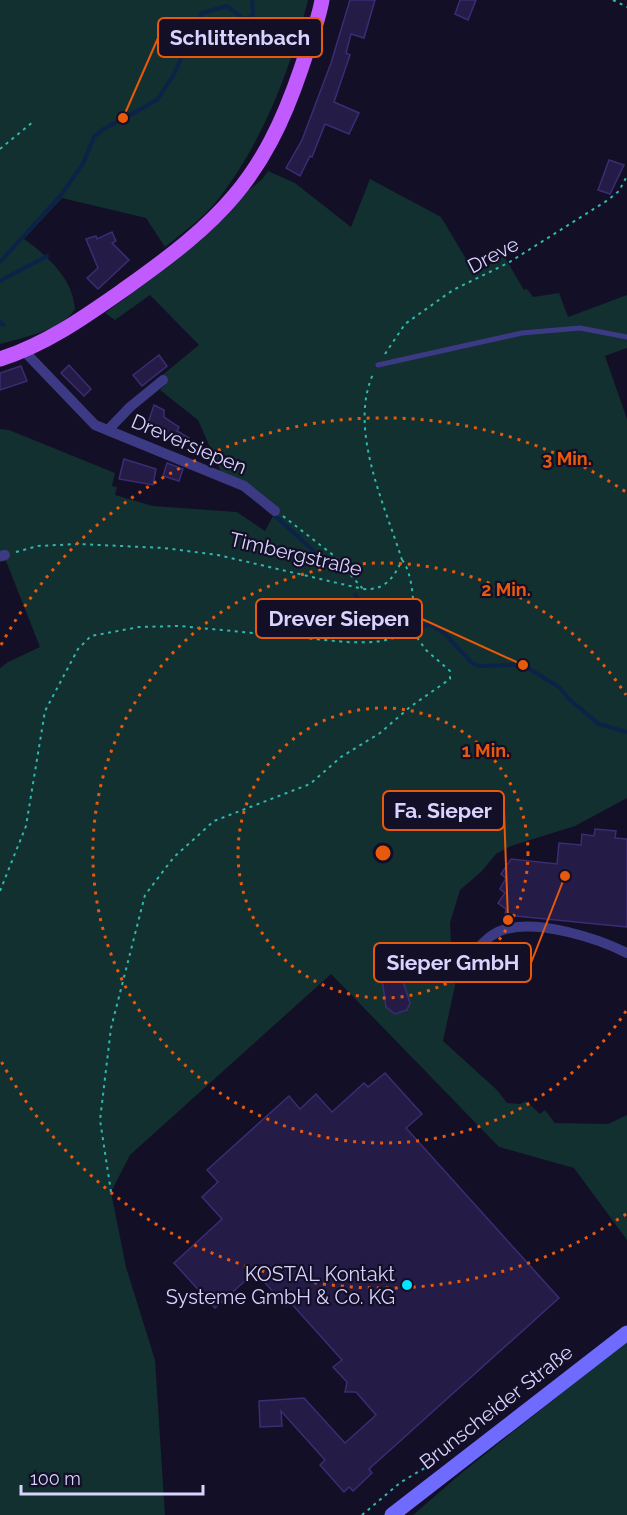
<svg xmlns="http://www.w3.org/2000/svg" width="627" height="1515" font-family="Raleway,sans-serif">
	<rect width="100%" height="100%" fill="#130f26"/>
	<g fill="#12302f">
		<path d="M0,0H308C291,68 263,141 220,197C206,216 184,232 165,247L146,218L62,198L24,239C48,256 73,279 75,309C63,330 21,338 0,344Z"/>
		<path d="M268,171L295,183L351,227L370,179L441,217L475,274L504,256L524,290L527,289L533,297L559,293L568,317L627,295V348L605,356L627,419V798L575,826L511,846L496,854L481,872L460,890L450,923L451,943L460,962L443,1041L497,1090L507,1103L520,1104L526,1101L540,1114L545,1110L555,1123L608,1124L627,1115V1240L574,1168L499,1147L331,974L130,1155L111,1192L126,1267L155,1360L165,1515H0V668L8,662L40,647L6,561L0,562V429L9,430L115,473L112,486L117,487L115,495L153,506L237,512L265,531L274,514L223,477L198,420L160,390L166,384L160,377L199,345L150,295L115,320L105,313C158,275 202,242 246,193C255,183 259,185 268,171Z"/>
		<path d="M627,1341V1515H413L464,1471Z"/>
	</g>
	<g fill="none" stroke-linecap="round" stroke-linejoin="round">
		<g stroke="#0c2248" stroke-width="4">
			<path d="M0,262L61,195L83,164L94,137L102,130L157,100L173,76L202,13L227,6L245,20L253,15L252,0"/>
			<path d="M0,281L47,256"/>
			<path d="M0,322L3,325"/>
			<path d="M274,515L337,572"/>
			<path d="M355,595L377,620L401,624"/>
			<path d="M419,626L430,625L444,633L472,663L479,666L523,665L559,687L570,700L599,724L627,732"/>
		</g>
	</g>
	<g fill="#241b47" stroke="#3b2d73" stroke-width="1.5">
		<path d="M350,0H375L364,38L351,34L346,53L350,55L334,102L359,113L349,134L325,124L312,157L310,156L300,176L286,168L302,140L331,63Z"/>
		<path d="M460,0H476L468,20L455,14Z"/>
		<path d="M609,160L624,165L610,194L598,190Z"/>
		<path d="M112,232L116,241L112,243L129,260L98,289L87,278L98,268L86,239L96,236L97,239Z"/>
		<path d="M159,355L167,366L142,386L133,375Z"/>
		<path d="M69,365L91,389L84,396L61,373Z"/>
		<path d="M21,366L27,381L0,390V373Z"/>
		<path d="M154,405L164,410V417L179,427L177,431L189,438L184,446L148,423Z"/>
		<path d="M124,459L156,469L153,485L119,479Z"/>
		<path d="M167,463L183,469L179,481L163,476Z"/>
		<path d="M595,829L616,831L615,838L627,839V927L505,915L506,909L498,903L505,893L500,889L506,878L501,874L511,859L557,864L559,843L581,845L582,834L594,836Z"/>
		<path d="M401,975L410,1003L407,1010L395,1014L386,1007L382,979Z"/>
		<path d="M385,1073L422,1114L406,1128L559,1298L369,1469L372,1473L353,1491L349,1487L344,1492L320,1465L325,1460L281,1411L282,1426L260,1427L259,1401L304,1398L345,1443L376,1415L356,1392H345L347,1382L333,1367L342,1360L290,1302L286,1306L255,1272L215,1308L174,1263L222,1219L202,1197L218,1182L207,1170L289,1096L300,1109L316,1094L332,1112L364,1083L368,1087Z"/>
	</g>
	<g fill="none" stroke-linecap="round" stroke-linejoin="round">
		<g stroke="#2fb8b0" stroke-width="2" stroke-dasharray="3 4.5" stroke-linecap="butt">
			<path d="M613,0L627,7"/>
			<path d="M0,149L34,121"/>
			<path d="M385,354L405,324L453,290L508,263L608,200L619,191L627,176"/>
			<path d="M283,516L333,555L363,589"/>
			<path d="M16,552L38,546L78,544L164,548L218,555L363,589C384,591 394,578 402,560C385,505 347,428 374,372"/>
			<path d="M0,891L26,826L45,711L78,649L91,636L139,627L180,626L346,642C369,643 392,643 411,629C416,614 413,572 402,560"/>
			<path d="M111,1192L100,1120L111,1028L145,895L174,857L214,821L310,784L341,757L380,733L410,707L450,679V671L426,650L411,629"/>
			<path d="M362,1515L401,1482L437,1461"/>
		</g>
		<path stroke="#3d3a85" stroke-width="5" d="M378,365L522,333L580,328L627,337"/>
		<g stroke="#3d3a85" stroke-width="10">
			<path d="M24,351L95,425L244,486L275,511"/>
			<path d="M108,430L130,407L163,380"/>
			<path d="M0,556L5,555"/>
			<path d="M476,950C485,941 493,932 506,929C540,920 597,938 627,953"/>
		</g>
		<path stroke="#6f6bff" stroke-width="15" d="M392,1515L627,1333"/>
		<path stroke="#c25bff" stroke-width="15" d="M0,359C47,344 86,316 126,288C220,221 263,181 301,69C308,47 318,23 322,0"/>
	</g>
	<g fill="none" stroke="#e8590c" stroke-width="3" stroke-dasharray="3 6">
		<circle cx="383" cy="853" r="145"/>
		<path d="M626 1011A290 290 0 1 1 626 695"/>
		<path d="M626 1214A435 435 0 0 1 1 1061M1 645A435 435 0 0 1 626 492"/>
	</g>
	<circle fill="#00e5ff" stroke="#130f26" stroke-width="2" cx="407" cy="1285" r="6"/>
	<g text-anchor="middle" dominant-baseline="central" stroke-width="4.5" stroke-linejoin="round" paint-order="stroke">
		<g font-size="20" fill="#d9d4ff" stroke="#130f26">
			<text transform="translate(493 255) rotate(-28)">Dreve</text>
			<text transform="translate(189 444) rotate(23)">Dreversiepen</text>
			<text transform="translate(296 554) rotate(13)">Timbergstraße</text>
			<text transform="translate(496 1407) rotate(-38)">Brunscheider Straße</text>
		</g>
		<g font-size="20" fill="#d9d4ff" stroke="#130f26" text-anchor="end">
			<text x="395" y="1274">KOSTAL Kontakt<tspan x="395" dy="23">Systeme GmbH &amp; Co. KG</tspan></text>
		</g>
	</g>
	<circle cx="383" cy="853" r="9" fill="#e8590c" stroke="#130f26" stroke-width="3"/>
	<g font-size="18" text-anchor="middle" font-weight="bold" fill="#e8590c" stroke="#130f26" stroke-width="4.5" stroke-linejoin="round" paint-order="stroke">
		<text x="567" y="465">3 Min.</text>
		<text x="506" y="596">2 Min.</text>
		<text x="486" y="757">1 Min.</text>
	</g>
	<path fill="none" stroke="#e8590c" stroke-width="2" d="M123 118L158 38M523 665L422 619M508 920L504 811M565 876L531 963"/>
	<g fill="#e8590c" stroke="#130f26" stroke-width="2">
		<circle cx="123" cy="118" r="6"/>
		<circle cx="523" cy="665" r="6"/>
		<circle cx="508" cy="920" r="6"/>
		<circle cx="565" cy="876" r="6"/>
	</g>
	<g fill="#130f26" stroke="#e8590c" stroke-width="2">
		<rect x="158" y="18" width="164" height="39" rx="6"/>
		<rect x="256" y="599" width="166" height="39" rx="6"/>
		<rect x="383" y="791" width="121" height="39" rx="6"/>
		<rect x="374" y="943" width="157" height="39" rx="6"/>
	</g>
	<g font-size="21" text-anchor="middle" font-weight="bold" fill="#d9d4ff">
		<text x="240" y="45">Schlittenbach</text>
		<text x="339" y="626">Drever Siepen</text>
		<text x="443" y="818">Fa. Sieper</text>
		<text x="453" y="970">Sieper GmbH</text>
	</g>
	<path d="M21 1485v9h182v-9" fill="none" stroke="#d9d4ff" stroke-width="3"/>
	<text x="30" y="1485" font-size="18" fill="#d9d4ff" stroke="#130f26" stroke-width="4.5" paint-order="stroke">100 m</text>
</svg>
